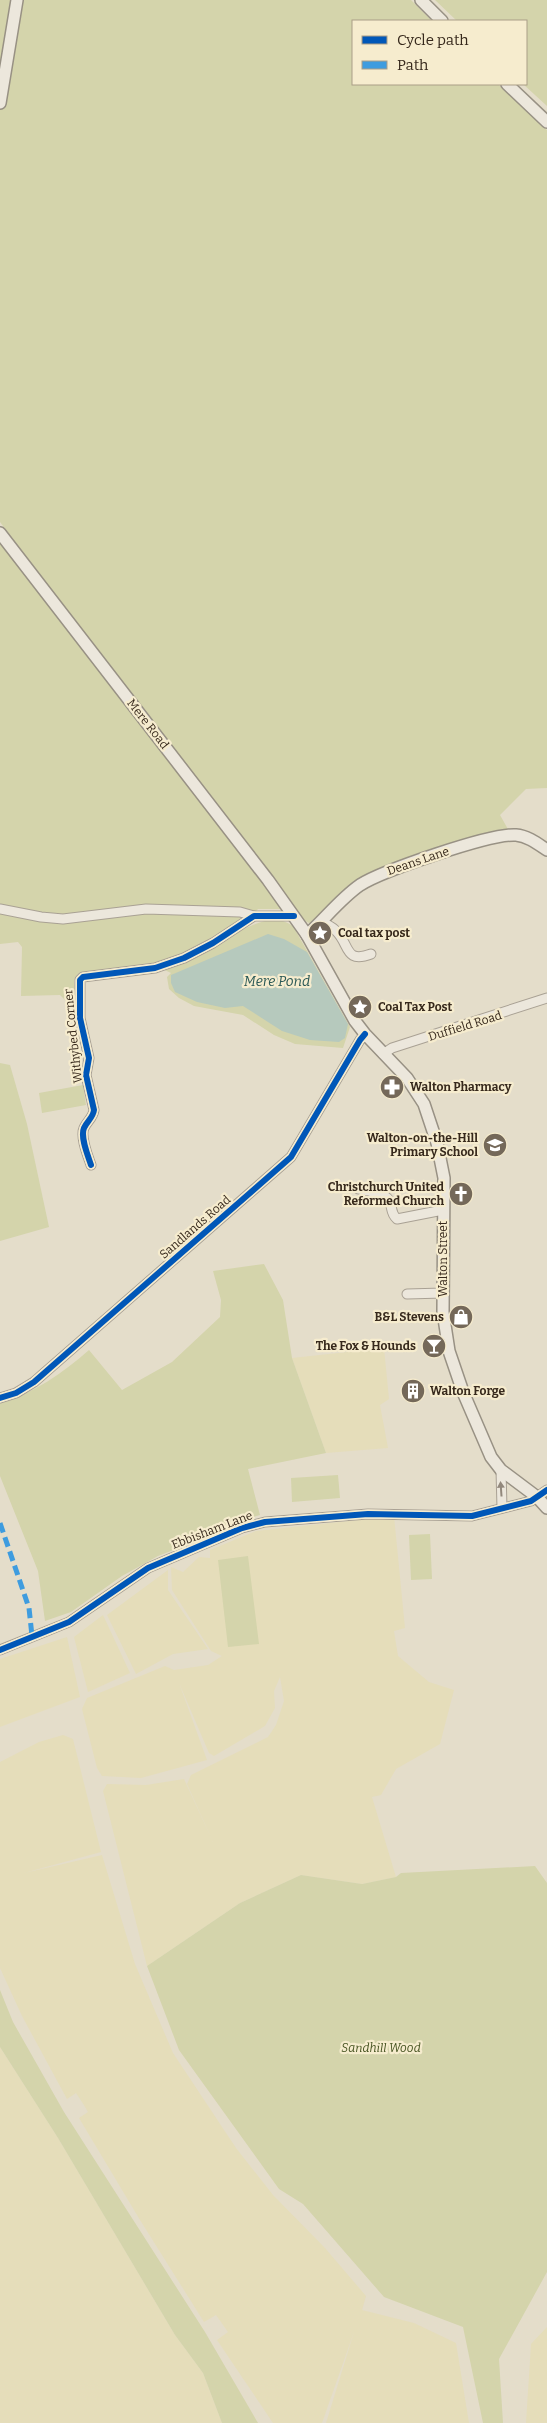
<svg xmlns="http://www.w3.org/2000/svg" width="547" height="2423" font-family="Bitter,serif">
	<rect width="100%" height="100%" fill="#e4ddca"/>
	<g fill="#e5ddba">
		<path d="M384,1348L389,1399L380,1405L388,1448L326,1453L292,1358Z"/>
		<path d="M394,1516L405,1628L394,1631L398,1656L429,1682L454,1690L440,1744L396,1769L381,1795L372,1797L396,1877L362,1884L301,1875L240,1903L147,1966L103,1791L107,1784L146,1785L184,1779L213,1842L187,1784L191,1775L268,1737L276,1725L284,1701L280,1677L274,1691L275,1708L265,1726L214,1756L209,1753L179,1683L207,1760L141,1778L102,1776L97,1768L82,1709L87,1698L165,1666L174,1670L208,1665L222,1656L211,1651L172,1590L171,1567L183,1572L199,1557L210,1558V1550L256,1531Z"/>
		<path d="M168,1570V1590L208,1649L173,1654L136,1674L107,1615Z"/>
		<path d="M103,1615L130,1673L88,1692L74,1637Z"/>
		<path d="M67,1637L80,1697L0,1727V1659Z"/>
		<path d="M63,1735L73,1739L101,1852L24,1873L102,1855L135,1964L173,2053L236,2148L273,2195L325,2248L366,2296L362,2310L414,2323L456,2343L469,2423H326L354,2332L322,2423H273L217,2340L228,2332L216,2315L204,2322L140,2220L79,2118L88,2112L84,2105L76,2093L67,2099L22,2016L0,1968V1762L39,1742Z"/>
		<path d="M0,2047L58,2138L175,2335L203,2373L222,2423H0Z"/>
		<path d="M547,2327V2423H526L531,2344Z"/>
	</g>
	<g fill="#d4d4ab">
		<path d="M0,0H411L432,21H353V84H498L547,130V788L526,789L500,815L509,831L459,842L377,870L363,877L338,897L311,924L303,920L0,522Z"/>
		<path d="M435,0H547V106L523,84H526V21H457Z"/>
		<path d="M0,542L283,909H258L237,932C255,924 274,913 293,926L350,1027L343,1048L295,1044L274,1035L243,1015L194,1006L179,998L169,989L167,977L171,973L154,965L87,973L74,980L76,1011L60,995L21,996L22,947L18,942L0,944Z"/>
		<path d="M0,1063L10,1065L27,1124L49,1227L0,1241Z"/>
		<path d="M83,1085L86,1105L42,1113L39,1093Z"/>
		<path d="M264,1264L283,1300L292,1358L326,1453L248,1469L260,1515L227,1525L189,1544L158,1556L122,1576L71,1612L45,1621L38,1571L0,1476V1403C34,1393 63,1373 89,1350L122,1390L172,1362L220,1317L221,1300L213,1271Z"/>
		<path d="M338,1475L340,1498L292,1502L291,1478Z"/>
		<path d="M430,1534L432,1579L411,1580L409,1535Z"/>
		<path d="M248,1556L259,1644L228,1647L218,1560Z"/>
		<path d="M535,1866L547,1883V2272L499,2359L503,2423H483L463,2327L384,2297L303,2204L279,2189L179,2050L147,1966L240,1903L301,1875L362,1884L396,1877L401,1873Z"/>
		<path d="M0,1990L13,2022L64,2112L205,2332L258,2423H222L203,2373L175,2335L58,2138L0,2047Z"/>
	</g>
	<path fill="#b6c9bd" d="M268,934L284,939L307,952L348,1024L345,1038L339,1042L310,1040L282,1031L243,1006L225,1008L197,1002L175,992L171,983V975Z"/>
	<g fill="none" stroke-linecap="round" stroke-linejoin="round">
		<g stroke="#a9a194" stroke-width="11">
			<g id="street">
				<path d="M0,909L41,917L63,919L146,909L240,912L254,916"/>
				<path d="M323,922C327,925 333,927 336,931C350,944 344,964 371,954"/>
				<path d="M383,1054L392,1048L547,998"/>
				<path d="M91,1165C88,1156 80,1137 84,1128C87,1121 93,1118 94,1110L86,1075L89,1058L80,1018V980L83,977L155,968L184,958L213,943L254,916H294"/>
				<path d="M358,1189C366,1191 384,1192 389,1200C393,1208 390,1213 397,1219L443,1210"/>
				<path d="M407,1294L443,1293"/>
				<path d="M0,1398L16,1393L34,1382L291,1157L360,1040L365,1034"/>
				<path d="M501,1470L502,1508"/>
				<path d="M0,1650L69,1622L148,1568L242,1528L265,1522L368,1514L472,1516L531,1501L547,1490"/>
			</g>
		</g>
		<g stroke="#989184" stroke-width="14">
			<g id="secondary">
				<path d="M421,0L442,21"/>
				<path d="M507,84L547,122"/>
				<path d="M0,103L17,0"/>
				<path d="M0,533L268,880L307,935L355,1021L365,1034L407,1078L424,1104L437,1143L444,1178L443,1312L449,1351L463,1392L491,1457L501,1470L537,1497L547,1508"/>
				<path d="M307,935C325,919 340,899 360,885C382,871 491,833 516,835C528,836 538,844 547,850"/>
			</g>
		</g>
		<use href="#street" stroke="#ece7dc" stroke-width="9"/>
		<use href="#secondary" stroke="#ece7dc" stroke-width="11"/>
		<path stroke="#3e9cdf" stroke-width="5" stroke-dasharray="10 5" stroke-linecap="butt" d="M0,1523L29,1608L32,1636"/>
		<g stroke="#f6ecce" stroke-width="9">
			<g id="cycleway">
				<path d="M91,1165C88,1156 80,1137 84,1128C87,1121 93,1118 94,1110L86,1075L89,1058L80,1018V980L83,977L155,968L184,958L213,943L254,916H294"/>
				<path d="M0,1398L16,1393L34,1382L291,1157L360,1040L365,1034"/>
				<path d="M0,1650L69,1622L148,1568L242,1528L265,1522L368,1514L472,1516L531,1501L547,1490"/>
			</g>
		</g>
		<use href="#cycleway" stroke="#0057b8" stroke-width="6"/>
	</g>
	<defs><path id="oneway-solid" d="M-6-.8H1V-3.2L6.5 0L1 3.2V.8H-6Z" transform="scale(1.25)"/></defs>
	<use fill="#92887c" href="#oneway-solid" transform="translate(501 1489) rotate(-94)"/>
	<defs>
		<g id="sight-disc" transform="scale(1.25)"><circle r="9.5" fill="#746859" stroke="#f6ecce"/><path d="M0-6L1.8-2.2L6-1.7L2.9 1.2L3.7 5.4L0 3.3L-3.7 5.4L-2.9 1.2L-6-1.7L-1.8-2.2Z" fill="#fff"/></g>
		<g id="pharmacy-disc" transform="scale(1.25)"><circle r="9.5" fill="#746859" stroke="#f6ecce"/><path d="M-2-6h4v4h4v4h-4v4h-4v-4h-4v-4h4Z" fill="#fff"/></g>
		<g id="school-disc" transform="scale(1.25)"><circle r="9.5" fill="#746859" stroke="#f6ecce"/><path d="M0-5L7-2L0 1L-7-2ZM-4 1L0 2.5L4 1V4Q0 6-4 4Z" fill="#fff"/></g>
		<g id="church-disc" transform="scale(1.25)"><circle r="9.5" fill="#746859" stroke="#f6ecce"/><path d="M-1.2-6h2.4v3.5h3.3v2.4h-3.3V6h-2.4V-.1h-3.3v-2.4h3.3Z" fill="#fff"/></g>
		<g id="shop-disc" transform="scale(1.25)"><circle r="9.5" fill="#746859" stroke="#f6ecce"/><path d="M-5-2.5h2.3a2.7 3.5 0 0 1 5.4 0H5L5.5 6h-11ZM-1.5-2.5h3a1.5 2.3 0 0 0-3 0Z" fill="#fff"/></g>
		<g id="bar-disc" transform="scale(1.25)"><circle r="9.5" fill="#746859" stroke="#f6ecce"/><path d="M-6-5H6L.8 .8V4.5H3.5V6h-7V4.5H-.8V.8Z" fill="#fff"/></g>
		<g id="building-disc" transform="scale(1.25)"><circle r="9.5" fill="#746859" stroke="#f6ecce"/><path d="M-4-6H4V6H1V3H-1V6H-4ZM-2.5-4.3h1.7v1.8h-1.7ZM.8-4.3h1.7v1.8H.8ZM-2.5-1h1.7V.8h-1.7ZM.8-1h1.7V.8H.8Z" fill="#fff"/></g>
	</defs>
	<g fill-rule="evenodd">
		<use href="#sight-disc" x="320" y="933"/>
		<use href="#sight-disc" x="360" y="1007"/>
		<use href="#pharmacy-disc" x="392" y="1087"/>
		<use href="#school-disc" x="495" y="1145"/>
		<use href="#church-disc" x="461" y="1194"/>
		<use href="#shop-disc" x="461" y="1317"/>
		<use href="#bar-disc" x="434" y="1346"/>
		<use href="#building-disc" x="413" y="1391"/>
	</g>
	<g text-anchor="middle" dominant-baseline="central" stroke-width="4.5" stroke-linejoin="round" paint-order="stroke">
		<g font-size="12" fill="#37291c" stroke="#f6ecce">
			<text transform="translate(148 724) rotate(52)">Mere Road</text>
			<text transform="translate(418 861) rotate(-19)">Deans Lane</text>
			<text transform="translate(465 1026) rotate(-17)">Duffield Road</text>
			<text transform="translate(73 1036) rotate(-96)">Withybed Corner</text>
			<text transform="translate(195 1227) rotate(-41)">Sandlands Road</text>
			<text transform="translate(443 1259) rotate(-90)">Walton Street</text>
			<text transform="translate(212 1530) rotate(-21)">Ebbisham Lane</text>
		</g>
		<g font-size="12" font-weight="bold" fill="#37291c" stroke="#f6ecce" text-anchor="start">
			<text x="338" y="933">Coal tax post</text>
			<text x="378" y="1007">Coal Tax Post</text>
			<text x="410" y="1087">Walton Pharmacy</text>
			<text x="478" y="1138" text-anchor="end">Walton-on-the-Hill<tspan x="478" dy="14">Primary School</tspan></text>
			<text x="444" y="1187" text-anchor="end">Christchurch United<tspan x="444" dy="14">Reformed Church</tspan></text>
			<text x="444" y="1317" text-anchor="end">B&amp;L Stevens</text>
			<text x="416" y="1346" text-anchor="end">The Fox &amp; Hounds</text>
			<text x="430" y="1391">Walton Forge</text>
		</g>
		<g font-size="12" font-style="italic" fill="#475422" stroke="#f6ecce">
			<text x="381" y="2048">Sandhill Wood</text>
		</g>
		<g font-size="14" font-style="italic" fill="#2a5855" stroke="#f6ecce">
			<text x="277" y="981">Mere Pond</text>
		</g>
	</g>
	<rect x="352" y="20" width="175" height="65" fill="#f6ecce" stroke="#aa9e87"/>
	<rect x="362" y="36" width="25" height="8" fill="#0057b8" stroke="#aa9e87"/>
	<text x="397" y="45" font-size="15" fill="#37291c">Cycle path</text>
	<rect x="362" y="61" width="25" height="8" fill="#3e9cdf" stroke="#aa9e87"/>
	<text x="397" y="70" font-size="15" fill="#37291c">Path</text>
</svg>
